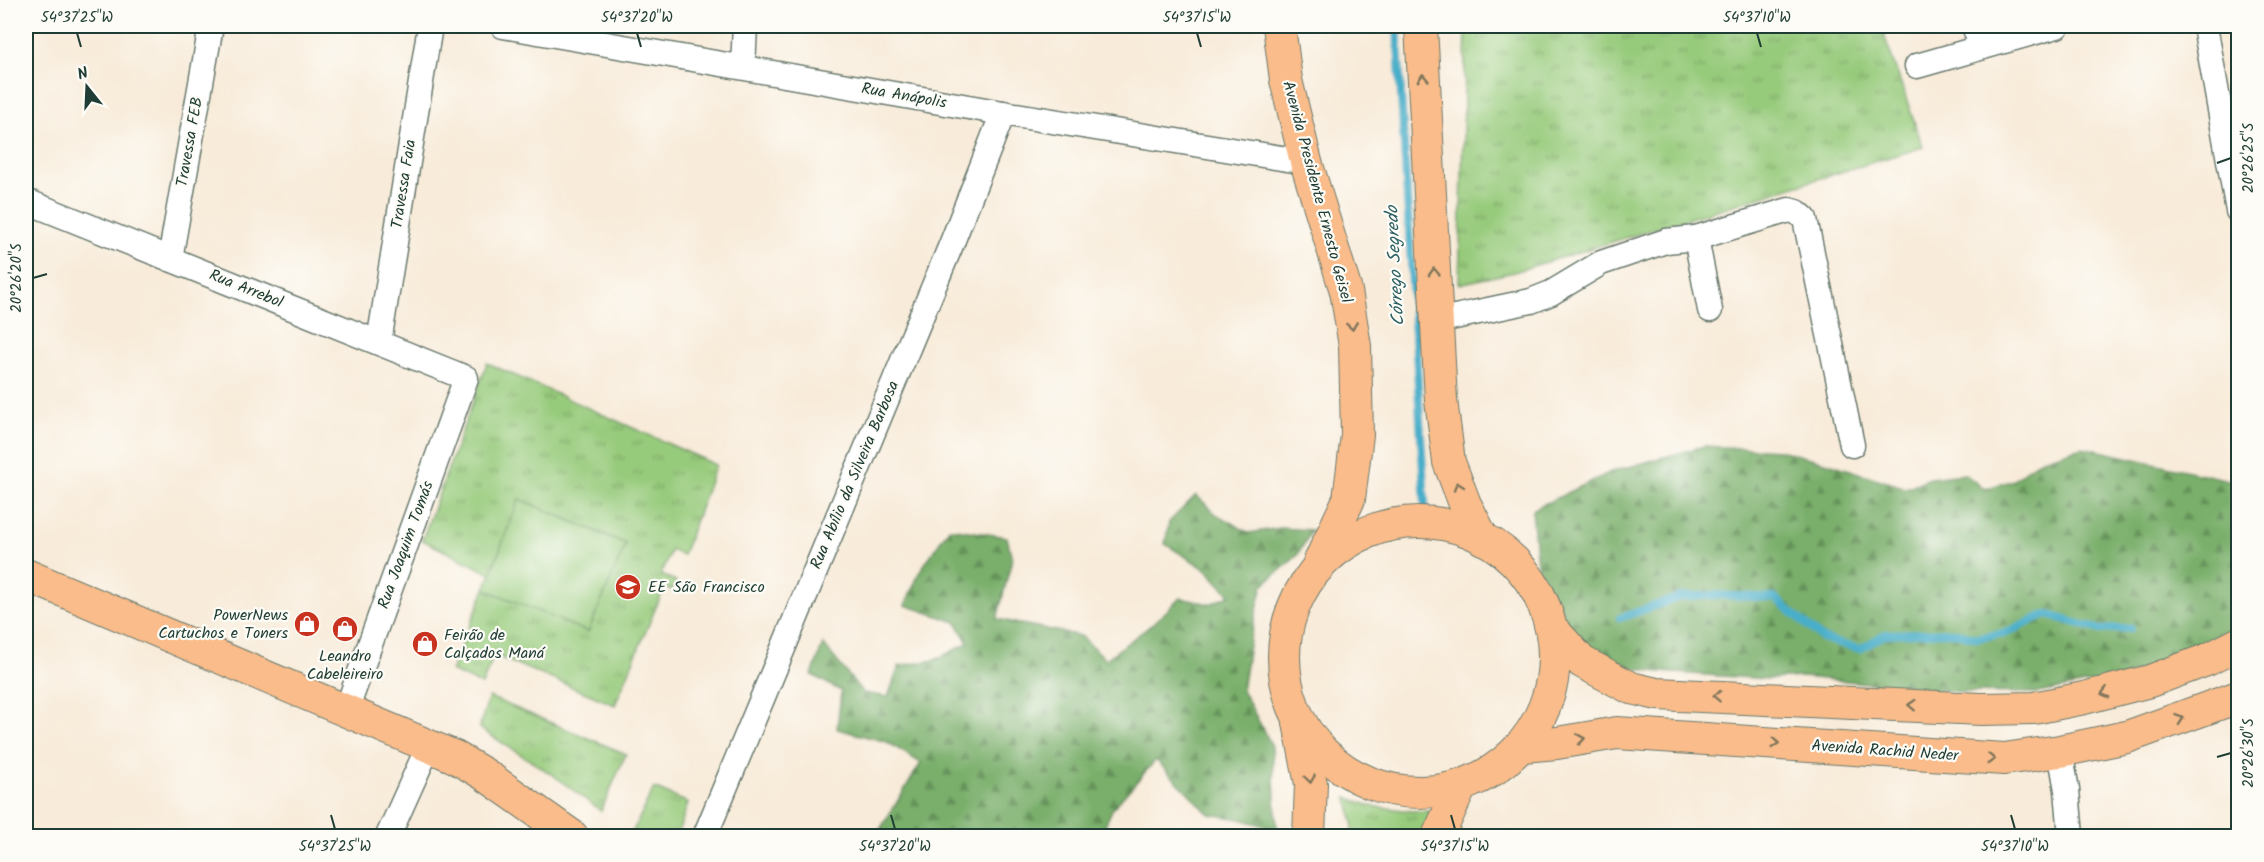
<svg xmlns="http://www.w3.org/2000/svg" width="2264" height="862" font-family="Kalam,sans-serif">
	<defs>
		<pattern id="grass-tufts" width="24" height="20" patternUnits="userSpaceOnUse" patternTransform="scale(1.5)"><rect width="24" height="20" fill="#97cb7b"/><path d="M3 7l-1-3M5 7V3M7 7l1-3M15 17l-1-3M17 17v-4M19 17l1-3" fill="none" stroke="#7ba666"/></pattern>
		<pattern id="forest-firs" width="22" height="20" patternUnits="userSpaceOnUse" patternTransform="scale(1.5)"><rect width="22" height="20" fill="#79af6b"/><path d="M5 1l3.5 6h-7zM16 11l3.5 6h-7z" fill="#639059"/></pattern>
	</defs>
	<rect width="100%" height="100%" fill="#fdfcf7"/>
	<filter id="ink" filterUnits="userSpaceOnUse"><feTurbulence type="fractalNoise" baseFrequency=".0167" numOctaves="2"/><feDisplacementMap in="SourceGraphic" scale="12" xChannelSelector="R" yChannelSelector="G"/><feConvolveMatrix kernelMatrix="1 2 1 2 8 2 1 2 1" color-interpolation-filters="sRGB"/></filter>
	<filter id="wash" filterUnits="userSpaceOnUse"><feTurbulence type="fractalNoise" baseFrequency=".008" numOctaves="4" result="noise"/><feDisplacementMap in="SourceGraphic" scale="24" xChannelSelector="R" yChannelSelector="G"/><feGaussianBlur stdDeviation="1.35" result="paint"/><feColorMatrix in="noise" values="0 0 0 0 0 0 0 0 0 0 0 0 0 0 0 0 0 1.4 0 .05"/><feComposite in="paint" operator="in"/></filter>
	<g filter="url(#wash)">
		<rect width="100%" height="100%" fill="#f8ebd9"/>
		<g fill="url(#grass-tufts)" stroke="#5b8458" stroke-width="1.5">
			<path d="M1466,26H1881L1923,147L1514,272L1459,284Z"/>
			<path d="M487,363L716,465L683,555L671,550L661,575L676,581L672,590L664,588L615,705L494,655L482,685L451,671L485,589L588,632L626,544L519,499L491,574L422,540Z"/>
			<path d="M489,697L626,754L601,811L553,775L479,728Z"/>
			<path d="M654,788L688,803L677,836L631,835Z"/>
			<path d="M1347,797L1370,806L1412,811H1443L1427,836H1352L1353,822Z"/>
		</g>
		<g fill="url(#forest-firs)" stroke="#4c7650" stroke-width="1.5">
			<path d="M1704,446L1779,450L1822,461L1906,488L1930,478L1965,474L1984,489L2014,480L2039,460L2082,447L2238,482V620L2232,629L2124,677L2038,693L1961,692L1803,677L1769,679L1659,672L1626,667L1598,659L1575,644L1561,610L1537,566L1532,510L1611,472Z"/>
			<path d="M1196,495L1216,514L1249,533L1280,528L1312,530L1297,556L1263,585L1251,634L1242,690L1272,746L1277,829L1240,819L1209,814L1156,760L1113,808L1100,836H876L921,763L887,742L837,729L841,691L812,675L823,644L863,693L888,697L899,666L935,660L968,643L956,622L905,605L920,571L949,528L1007,537L1012,559L997,619L1081,636L1106,659L1155,622L1180,598L1210,604L1230,595L1207,570L1165,544L1169,522Z"/>
		</g>
		<path fill="#97cb7b" stroke="#5b8458" stroke-width="1.5" d="M519,499L626,544L588,632L485,589Z"/>
		<g fill="none" stroke-linecap="round" stroke-linejoin="round">
			<g stroke="#4aaec9" stroke-width="8">
				<path d="M1397,26L1425,505"/>
				<path d="M1620,618L1680,597L1715,595L1775,598L1823,639L1860,649L1886,634L1952,632L1978,638L2009,632L2046,614L2100,630L2130,628"/>
			</g>
		</g>
	</g>
	<g filter="url(#ink)">
		<g fill="none" stroke-linecap="round" stroke-linejoin="round">
			<g stroke="#6b7a6e" stroke-width="27">
				<g id="minor">
					<path d="M503,26L1003,113L1306,162"/>
					<path d="M1974,26L1982,47"/>
					<path d="M2205,26L2238,211"/>
					<path d="M1917,66L2057,26"/>
					<path d="M743,67L745,26"/>
					<path d="M26,201L466,378L346,711"/>
					<path d="M1696,238L1789,210L1797,212L1805,219L1852,445"/>
					<path d="M170,259L211,26"/>
					<path d="M1436,321L1531,301L1551,293L1601,263L1666,241L1696,238L1710,310"/>
					<path d="M379,342L430,26"/>
					<path d="M2060,751L2067,790L2071,836"/>
					<path d="M388,836L429,745"/>
					<path d="M705,836L951,245L1003,113"/>
				</g>
			</g>
			<g stroke="#6b7a6e" stroke-width="34">
				<g id="major">
					<path d="M1279,26L1286,80L1306,162L1346,291L1355,346L1357,435L1349,499L1319,563"/>
					<path d="M1421,26L1441,400L1449,462L1465,504L1483,539"/>
					<circle cx="1419" cy="657" r="135"/>
					<path d="M26,575L455,757L484,774L572,836"/>
					<path d="M1554,631L1582,662L1631,688L1657,694L1981,709L2034,708L2084,698L2150,681L2209,659L2238,644"/>
					<path d="M1299,723L1311,784L1309,836"/>
					<path d="M1523,746L1557,743L1617,733L2004,759L2060,751L2127,737L2238,697"/>
					<path d="M1438,836L1461,786"/>
				</g>
			</g>
			<use href="#minor" stroke="#fff" stroke-width="24"/>
			<use href="#major" stroke="#f9bc8a" stroke-width="32"/>
		</g>
		<defs><path id="oneway-chevron" d="M-2-3.5L2.5 0L-2 3.5" fill="none" stroke-width="1.6" stroke-linecap="round" stroke-linejoin="round" transform="scale(1.5)"/></defs>
		<g stroke="#81765b">
			<use href="#oneway-chevron" transform="translate(1423 78) rotate(-93)"/>
			<use href="#oneway-chevron" transform="translate(1434 272) rotate(-93)"/>
			<use href="#oneway-chevron" transform="translate(1352 326) rotate(81)"/>
			<use href="#oneway-chevron" transform="translate(1458 486) rotate(-110)"/>
			<use href="#oneway-chevron" transform="translate(2105 693) rotate(165)"/>
			<use href="#oneway-chevron" transform="translate(1717 696) rotate(-177)"/>
			<use href="#oneway-chevron" transform="translate(1912 705) rotate(-177)"/>
			<use href="#oneway-chevron" transform="translate(2180 719) rotate(-19)"/>
			<use href="#oneway-chevron" transform="translate(1581 739) rotate(-9)"/>
			<use href="#oneway-chevron" transform="translate(1775 743) rotate(4)"/>
			<use href="#oneway-chevron" transform="translate(1991 759) rotate(4)"/>
			<use href="#oneway-chevron" transform="translate(1310 779) rotate(82)"/>
		</g>
	</g>
	<path fill="none" stroke="#1f3d34" stroke-width="2" d="M77,33L81,47M637,33L641,47M1197,33L1201,47M1757,33L1761,47M2217,163L2231,158M33,278L47,274M2217,757L2231,753M331,815L335,829M891,815L895,829M1451,815L1455,829M2011,815L2015,829"/>
	<defs>
		<g id="school-disc" transform="scale(1.35)"><circle r="9.5" fill="#c8321e" stroke="#fdfcf7"/><path d="M0-5L7-2L0 1L-7-2ZM-4 1L0 2.5L4 1V4Q0 6-4 4Z" fill="#fff"/></g>
		<g id="shop-disc" transform="scale(1.35)"><circle r="9.5" fill="#c8321e" stroke="#fdfcf7"/><path d="M-5-2.5h2.3a2.7 3.5 0 0 1 5.4 0H5L5.5 6h-11ZM-1.5-2.5h3a1.5 2.3 0 0 0-3 0Z" fill="#fff"/></g>
	</defs>
	<g fill-rule="evenodd">
		<use href="#school-disc" x="628" y="587"/>
		<use href="#shop-disc" x="307" y="624"/>
		<use href="#shop-disc" x="345" y="629"/>
		<use href="#shop-disc" x="425" y="644"/>
	</g>
	<g text-anchor="middle" dominant-baseline="central" stroke-width="4.5" stroke-linejoin="round" paint-order="stroke">
		<g font-size="16" fill="#1f3d34" stroke="#fdfcf7">
			<text transform="translate(904 96) rotate(10)">Rua Anápolis</text>
			<text transform="translate(190 142) rotate(-80)">Travessa FEB</text>
			<text transform="translate(404 184) rotate(-81)">Travessa Faia</text>
			<text transform="translate(1317 192) rotate(75)">Avenida Presidente Ernesto Geisel</text>
			<text transform="translate(246 289) rotate(22)">Rua Arrebol</text>
			<text transform="translate(855 475) rotate(-67)">Rua Abílio da Silveira Barbosa</text>
			<text transform="translate(406 545) rotate(-70)">Rua Joaquim Tomás</text>
			<text transform="translate(1885 751) rotate(4)">Avenida Rachid Neder</text>
		</g>
		<g font-size="16" fill="#1f3d34" stroke="#fdfcf7" text-anchor="start">
			<text x="648" y="587">EE São Francisco</text>
			<text x="288" y="615" text-anchor="end">PowerNews<tspan x="288" dy="18">Cartuchos e Toners</tspan></text>
			<text x="444" y="635">Feirão de<tspan x="444" dy="18">Calçados Maná</tspan></text>
			<text x="345" y="656" text-anchor="middle">Leandro<tspan x="345" dy="18">Cabeleireiro</tspan></text>
		</g>
		<g font-size="18" font-style="italic" fill="#2c5f61" stroke="#fdfcf7">
			<text transform="translate(1396 266) rotate(-93)">Córrego Segredo</text>
		</g>
	</g>
	<rect width="2264" height="862" fill="none" stroke="#fdfcf7" stroke-width="66"/>
	<g transform="translate(87 87) rotate(342)" stroke="#fdfcf7" stroke-width="4.5" paint-order="stroke">
	<path d="M0-4.5L10 22L0 15L-10 22Z" fill="#1f3d34"/>
	<text y="-9" font-size="16" font-weight="bold" text-anchor="middle" fill="#1f3d34">N</text>
	</g>
	<rect x="33" y="33" width="2198" height="796" fill="none" stroke="#1f3d34" stroke-width="2"/>
	<g font-size="15" text-anchor="middle" fill="#1f3d34">
		<text x="77" y="22">54°37'25"W</text>
		<text x="637" y="22">54°37'20"W</text>
		<text x="1197" y="22">54°37'15"W</text>
		<text x="1757" y="22">54°37'10"W</text>
		<text transform="translate(2248 158) rotate(-90)" y="5">20°26'25"S</text>
		<text transform="translate(16 278) rotate(-90)" y="5">20°26'20"S</text>
		<text transform="translate(2248 753) rotate(-90)" y="5">20°26'30"S</text>
		<text x="335" y="851">54°37'25"W</text>
		<text x="895" y="851">54°37'20"W</text>
		<text x="1455" y="851">54°37'15"W</text>
		<text x="2015" y="851">54°37'10"W</text>
	</g>
</svg>
